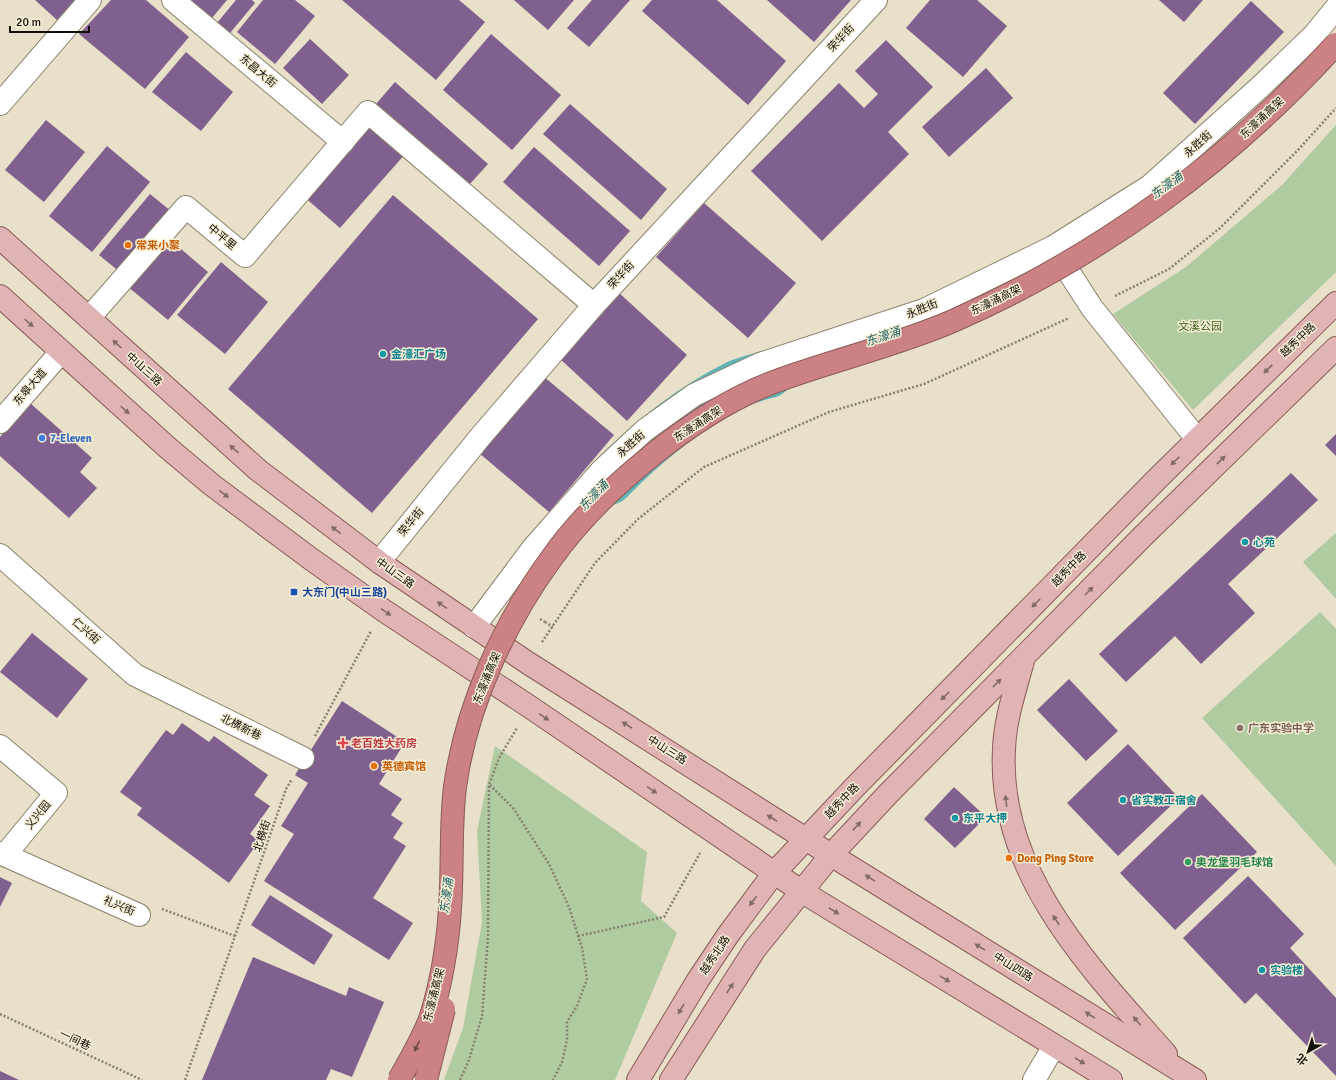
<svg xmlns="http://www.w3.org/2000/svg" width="1336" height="1080" font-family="Signika,'Noto Sans SC',sans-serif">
	<rect width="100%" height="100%" fill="#e8e0c8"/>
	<g fill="#b1cba0">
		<path d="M1336,125V272L1193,410L1113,314L1186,267L1282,185Z"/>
		<path d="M1336,533V599L1303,562Z"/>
		<path d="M1320,612L1336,629V866L1202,718Z"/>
		<path d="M495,746L647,852L641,901L677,933L615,1080H444L463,1028L482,922L477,831Z"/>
	</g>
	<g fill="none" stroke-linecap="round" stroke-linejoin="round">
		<path stroke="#62b3b6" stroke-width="48" d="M609,481C646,443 689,408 737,384C746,380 758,377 769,374"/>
	</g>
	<g fill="#80608e">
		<path d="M35,0H75L57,20Z"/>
		<path d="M111,0H146L189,37L145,89L79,34Z"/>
		<path d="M189,0H227L212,18Z"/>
		<path d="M236,0H252L255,3L230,33L217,23Z"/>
		<path d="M263,0H295L315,16L275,64L237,32Z"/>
		<path d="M342,0H459L485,22L436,80Z"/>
		<path d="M514,0H574L548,30Z"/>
		<path d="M592,0H630L589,47L567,28Z"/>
		<path d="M652,0H717L786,61L748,105L642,11Z"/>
		<path d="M767,0H851L814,42Z"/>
		<path d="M930,0H977L1007,26L963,77L906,28Z"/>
		<path d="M1159,0H1203L1184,22Z"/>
		<path d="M1251,1L1284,32L1195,124L1163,93Z"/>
		<path d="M491,34L561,95L512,150L443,90Z"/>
		<path d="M310,39L349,75L322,104L283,68Z"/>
		<path d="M886,40L933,87L888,132L909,154L822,241L751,171L839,83L864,108L878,94L855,71Z"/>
		<path d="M186,52L233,92L201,131L152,92Z"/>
		<path d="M986,68L1013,98L949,157L922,127Z"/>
		<path d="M395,82L488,164L469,185L376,104Z"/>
		<path d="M570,104L667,189L641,220L543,134Z"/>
		<path d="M46,120L85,152L44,202L5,170Z"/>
		<path d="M368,120L406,153L340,228L302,195Z"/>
		<path d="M107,146L150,182L92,252L49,216Z"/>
		<path d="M534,147L630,231L599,266L503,182Z"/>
		<path d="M150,194L172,212L121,273L99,255Z"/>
		<path d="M393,195L538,319L372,513L228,389Z"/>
		<path d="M704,203L796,283L748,338L656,257Z"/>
		<path d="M167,237L208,272L168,320L127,286Z"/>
		<path d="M221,262L268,302L225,354L177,315Z"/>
		<path d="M618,292L687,355L627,421L558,357Z"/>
		<path d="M543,376L614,435L549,512L479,453Z"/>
		<path d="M30,403L92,458L80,472L97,488L69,518L0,456V437Z"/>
		<path d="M1336,434V456L1325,445Z"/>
		<path d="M1291,473L1318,500L1228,584L1255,613L1201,664L1175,636L1126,682L1099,654Z"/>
		<path d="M32,633L88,679L57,718L0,672Z"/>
		<path d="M1069,679L1118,731L1086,761L1037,710Z"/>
		<path d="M342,701L405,742L379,784L402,799L391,815L403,823L393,838L406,846L373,898L413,923L389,960L264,881L294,834L281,826L308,783L295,775Z"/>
		<path d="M182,723L209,742L214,736L268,775L254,795L270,806L250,834L259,841L229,883L137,815L142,808L120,792L166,730L173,735Z"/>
		<path d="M1128,744L1179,798L1118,856L1067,803Z"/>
		<path d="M954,787L986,817L955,848L924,819Z"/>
		<path d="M1202,794L1257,852L1175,930L1120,873Z"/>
		<path d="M1248,876L1304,934L1290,948L1336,998V1076L1256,993L1245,1004L1183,938Z"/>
		<path d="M0,877L12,883L0,907Z"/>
		<path d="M270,895L333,935L314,965L251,925Z"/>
		<path d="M253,957L346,996L349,987L384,1002L352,1077L331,1069L326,1080H202Z"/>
		<path d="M0,1071L19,1080H0Z"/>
	</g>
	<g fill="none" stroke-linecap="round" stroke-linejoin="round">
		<g stroke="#8a826c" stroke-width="24">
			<g id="minor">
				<path d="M173,0L343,142"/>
				<path d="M0,104L90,0"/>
				<path d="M1054,249L1092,308L1197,439"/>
				<path d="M89,318L186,207L245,256L368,112L594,305"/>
				<path d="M0,422L61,352"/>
				<path d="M0,555L135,675L303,758"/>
				<path d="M379,562L481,436L594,305L876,0"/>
				<path d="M474,627L533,548L602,470L645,430L694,395L760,364L924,310L1053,247L1150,186L1260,87L1314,35L1336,8"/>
				<path d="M0,746L56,793L5,855"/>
				<path d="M0,853L139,915"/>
				<path d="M1034,1080L1054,1046"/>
			</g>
		</g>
		<g stroke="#8b5a58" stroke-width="24">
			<g id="major">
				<path d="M0,238L258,470L379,562L528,663L831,855L1195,1080"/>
				<path d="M0,296L168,448L212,485L311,559L383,610L530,707L801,891L1111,1080"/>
				<path d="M1024,657C1016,688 1005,718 1004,749C997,873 1090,968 1166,1054"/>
				<path d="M638,1080L698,980L728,935L774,873L853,789L1156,480L1336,303"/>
				<path d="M671,1080L755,949L831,855L888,794L1143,536L1336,348"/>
			</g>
		</g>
		<g stroke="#85806f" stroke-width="2.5" stroke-dasharray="2 2" stroke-linecap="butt">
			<path d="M1115,296L1169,269L1220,228L1298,150L1336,108"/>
			<path d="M545,622L553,627"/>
			<path d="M542,642L595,563L638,519L704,467L829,412L924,384L1069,318"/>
			<path d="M315,736L371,631"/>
			<path d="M490,785L513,808L549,864L569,907L582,948L587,979L577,1006L567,1022V1040L562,1062L553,1080"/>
			<path d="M162,909L235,936"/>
			<path d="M578,936L664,917L700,853"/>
			<path d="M0,1014L142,1080"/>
			<path d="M185,1080L286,789L292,779"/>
			<path d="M460,1080L469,1060L482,1016L488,937L489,785L499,758L517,728"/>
		</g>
		<use href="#minor" stroke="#fff" stroke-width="22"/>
		<use href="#major" stroke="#e0b4b5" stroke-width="22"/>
		<g stroke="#8b5a58" stroke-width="24" stroke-linecap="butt">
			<g id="highway-bridge">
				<path d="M399,1080C410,1060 422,1040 430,1019C441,986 448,943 450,908C453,867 450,827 455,787C466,707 504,623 551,559C599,491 696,411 774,382C833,360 895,346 953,321C1099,257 1229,162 1336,44"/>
				<path d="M426,1080L444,1009"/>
			</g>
		</g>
		<path stroke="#85806f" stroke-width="2.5" stroke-dasharray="2 2" stroke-linecap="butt" d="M540,619L545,622"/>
		<use href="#highway-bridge" stroke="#cc8284" stroke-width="22"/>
	</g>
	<defs><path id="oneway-solid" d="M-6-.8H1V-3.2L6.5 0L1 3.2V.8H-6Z"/></defs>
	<g fill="#836a67">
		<use href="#oneway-solid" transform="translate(29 323) rotate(42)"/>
		<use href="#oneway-solid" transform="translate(117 344) rotate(-138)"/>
		<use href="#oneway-solid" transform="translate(1268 369) rotate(136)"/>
		<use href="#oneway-solid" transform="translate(125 410) rotate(42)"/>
		<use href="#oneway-solid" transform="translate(234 449) rotate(-139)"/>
		<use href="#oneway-solid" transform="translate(1221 460) rotate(-44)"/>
		<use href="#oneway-solid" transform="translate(1175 461) rotate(135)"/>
		<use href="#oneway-solid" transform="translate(224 494) rotate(38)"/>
		<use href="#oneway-solid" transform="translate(336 530) rotate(-143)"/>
		<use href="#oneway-solid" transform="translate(1089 591) rotate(-45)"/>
		<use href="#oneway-solid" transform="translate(1036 603) rotate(134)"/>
		<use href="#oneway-solid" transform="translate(442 605) rotate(-145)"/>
		<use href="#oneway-solid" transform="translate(386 612) rotate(34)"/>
		<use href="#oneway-solid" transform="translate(997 683) rotate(-45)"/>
		<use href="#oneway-solid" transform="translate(945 696) rotate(135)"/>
		<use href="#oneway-solid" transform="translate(544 717) rotate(34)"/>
		<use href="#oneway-solid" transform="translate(627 725) rotate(-148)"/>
		<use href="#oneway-solid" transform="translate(652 790) rotate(35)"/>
		<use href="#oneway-solid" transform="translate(1006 801) rotate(-97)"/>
		<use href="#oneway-solid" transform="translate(772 818) rotate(-147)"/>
		<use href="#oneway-solid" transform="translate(857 826) rotate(-47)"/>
		<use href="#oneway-solid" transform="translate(870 878) rotate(-148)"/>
		<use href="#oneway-solid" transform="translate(753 901) rotate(127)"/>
		<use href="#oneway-solid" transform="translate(834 911) rotate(32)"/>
		<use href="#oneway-solid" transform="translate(1056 920) rotate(-123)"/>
		<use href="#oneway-solid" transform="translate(980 947) rotate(-148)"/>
		<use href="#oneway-solid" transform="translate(945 979) rotate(31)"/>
		<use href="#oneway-solid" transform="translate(730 988) rotate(-57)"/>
		<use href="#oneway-solid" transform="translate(681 1009) rotate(121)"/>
		<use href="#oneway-solid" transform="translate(1090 1015) rotate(-148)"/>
		<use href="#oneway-solid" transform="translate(1137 1021) rotate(-131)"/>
		<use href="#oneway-solid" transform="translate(1080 1061) rotate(31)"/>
	</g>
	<use fill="#6f4846" href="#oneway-solid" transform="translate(417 1046) rotate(115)"/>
	<g fill="#e8710a" stroke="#f5edd5" stroke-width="1.5">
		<circle cx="128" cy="245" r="4"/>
		<circle cx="374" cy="766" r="4"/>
		<circle cx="1009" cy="858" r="4"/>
	</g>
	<g fill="#0f9aa8" stroke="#f5edd5" stroke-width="1.5">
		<circle cx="383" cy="354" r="4"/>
		<circle cx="1245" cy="542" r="4"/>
		<circle cx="1123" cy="800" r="4"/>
		<circle cx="955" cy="818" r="4"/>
		<circle cx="1262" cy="970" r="4"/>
	</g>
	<circle fill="#3f7fe0" stroke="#f5edd5" stroke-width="1.5" cx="42" cy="438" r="4"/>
	<rect fill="#1a4fb4" stroke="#f5edd5" stroke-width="1.5" x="290" y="588" width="8" height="8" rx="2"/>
	<circle fill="#8d6e63" stroke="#f5edd5" stroke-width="1.5" cx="1240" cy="728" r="4"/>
	<path fill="#e0444e" stroke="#f5edd5" stroke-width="1.5" d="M341 737h4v4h4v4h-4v4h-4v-4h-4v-4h4z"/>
	<circle fill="#2e9e5b" stroke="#f5edd5" stroke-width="1.5" cx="1188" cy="862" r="4"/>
	<g text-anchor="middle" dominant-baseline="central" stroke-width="3" stroke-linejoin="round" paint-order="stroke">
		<g font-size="11" fill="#120f07" stroke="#f5edd5">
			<text transform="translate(841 38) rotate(-47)">荣华街</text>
			<text transform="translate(258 71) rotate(40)">东昌大街</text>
			<text transform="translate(1262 118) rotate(-43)">东濠涌高架</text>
			<text transform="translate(1198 144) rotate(-42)">永胜街</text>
			<text transform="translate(222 237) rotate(40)">中平里</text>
			<text transform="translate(621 275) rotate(-47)">荣华街</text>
			<text transform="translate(996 300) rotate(-26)">东濠涌高架</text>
			<text transform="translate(922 309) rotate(-22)">永胜街</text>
			<text transform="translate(1298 340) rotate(-44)">越秀中路</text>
			<text transform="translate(144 369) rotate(42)">中山三路</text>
			<text transform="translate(30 387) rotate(-49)">东皋大道</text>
			<text transform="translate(698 424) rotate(-33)">东濠涌高架</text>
			<text transform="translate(631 444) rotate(-42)">永胜街</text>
			<text transform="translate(411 522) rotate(-51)">荣华街</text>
			<text transform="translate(1069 569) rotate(-46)">越秀中路</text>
			<text transform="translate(395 573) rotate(35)">中山三路</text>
			<text transform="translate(86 631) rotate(41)">仁兴街</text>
			<text transform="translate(487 678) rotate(-68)">东濠涌高架</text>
			<text transform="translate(241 727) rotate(26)">北横新巷</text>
			<text transform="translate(667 750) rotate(32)">中山三路</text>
			<text transform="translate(842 801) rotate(-46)">越秀中路</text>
			<text transform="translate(38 815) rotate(-51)">义兴园</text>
			<text transform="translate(262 836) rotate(-72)">北横街</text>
			<text transform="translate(119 906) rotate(23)">礼兴街</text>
			<text transform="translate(715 955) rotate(-56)">越秀北路</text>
			<text transform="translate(1013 967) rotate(32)">中山四路</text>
			<text transform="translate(434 995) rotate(-76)">东濠涌高架</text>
			<text transform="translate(75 1040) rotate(25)">一间巷</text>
		</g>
		<g font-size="11" font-weight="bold" fill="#c56008" stroke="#f5edd5" text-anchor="start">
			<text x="136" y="245">常来小聚</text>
			<text x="382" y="766">英德宾馆</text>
			<text x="1017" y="858">Dong Ping Store</text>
		</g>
		<g font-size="11" fill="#3c621a" stroke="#f5edd5">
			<text x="1200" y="326">文溪公园</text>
		</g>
		<g font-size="11" font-weight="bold" fill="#0d838f" stroke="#f5edd5" text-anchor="start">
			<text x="391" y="354">金濠汇广场</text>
			<text x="1253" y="542">心苑</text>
			<text x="1131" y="800">省实教工宿舍</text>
			<text x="963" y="818">东平大押</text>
			<text x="1270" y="970">实验楼</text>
		</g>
		<g font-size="11" font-weight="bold" fill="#366cbe" stroke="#f5edd5" text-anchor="start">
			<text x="50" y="438">7-Eleven</text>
		</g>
		<g font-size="11" font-weight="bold" fill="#164399" stroke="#f5edd5" text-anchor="start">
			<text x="302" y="592">大东门(中山三路)</text>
		</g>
		<g font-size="11" font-weight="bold" fill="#785e54" stroke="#f5edd5" text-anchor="start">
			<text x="1248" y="728">广东实验中学</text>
		</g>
		<g font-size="11" font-weight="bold" fill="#be3a42" stroke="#f5edd5" text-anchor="start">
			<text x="351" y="743">老百姓大药房</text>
		</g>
		<g font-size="11" font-weight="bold" fill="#27864d" stroke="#f5edd5" text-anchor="start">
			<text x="1196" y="862">奥龙堡羽毛球馆</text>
		</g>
		<g font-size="12" font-style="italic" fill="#1c6062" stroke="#f5edd5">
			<text transform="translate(1167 186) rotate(-36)">东濠涌</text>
			<text transform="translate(883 337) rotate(-18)">东濠涌</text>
			<text transform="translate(594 496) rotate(-46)">东濠涌</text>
			<text transform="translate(447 896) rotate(-82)">东濠涌</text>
		</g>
	</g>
	<g transform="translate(1308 1052) rotate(219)" stroke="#f5edd5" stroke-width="3" paint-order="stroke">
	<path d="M0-3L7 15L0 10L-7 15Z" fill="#120f07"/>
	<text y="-6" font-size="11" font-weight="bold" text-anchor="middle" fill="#120f07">北</text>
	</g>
	<path d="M10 26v6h79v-6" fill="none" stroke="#120f07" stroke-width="2"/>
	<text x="16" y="26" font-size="12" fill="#120f07" stroke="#f5edd5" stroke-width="3" paint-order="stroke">20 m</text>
</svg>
